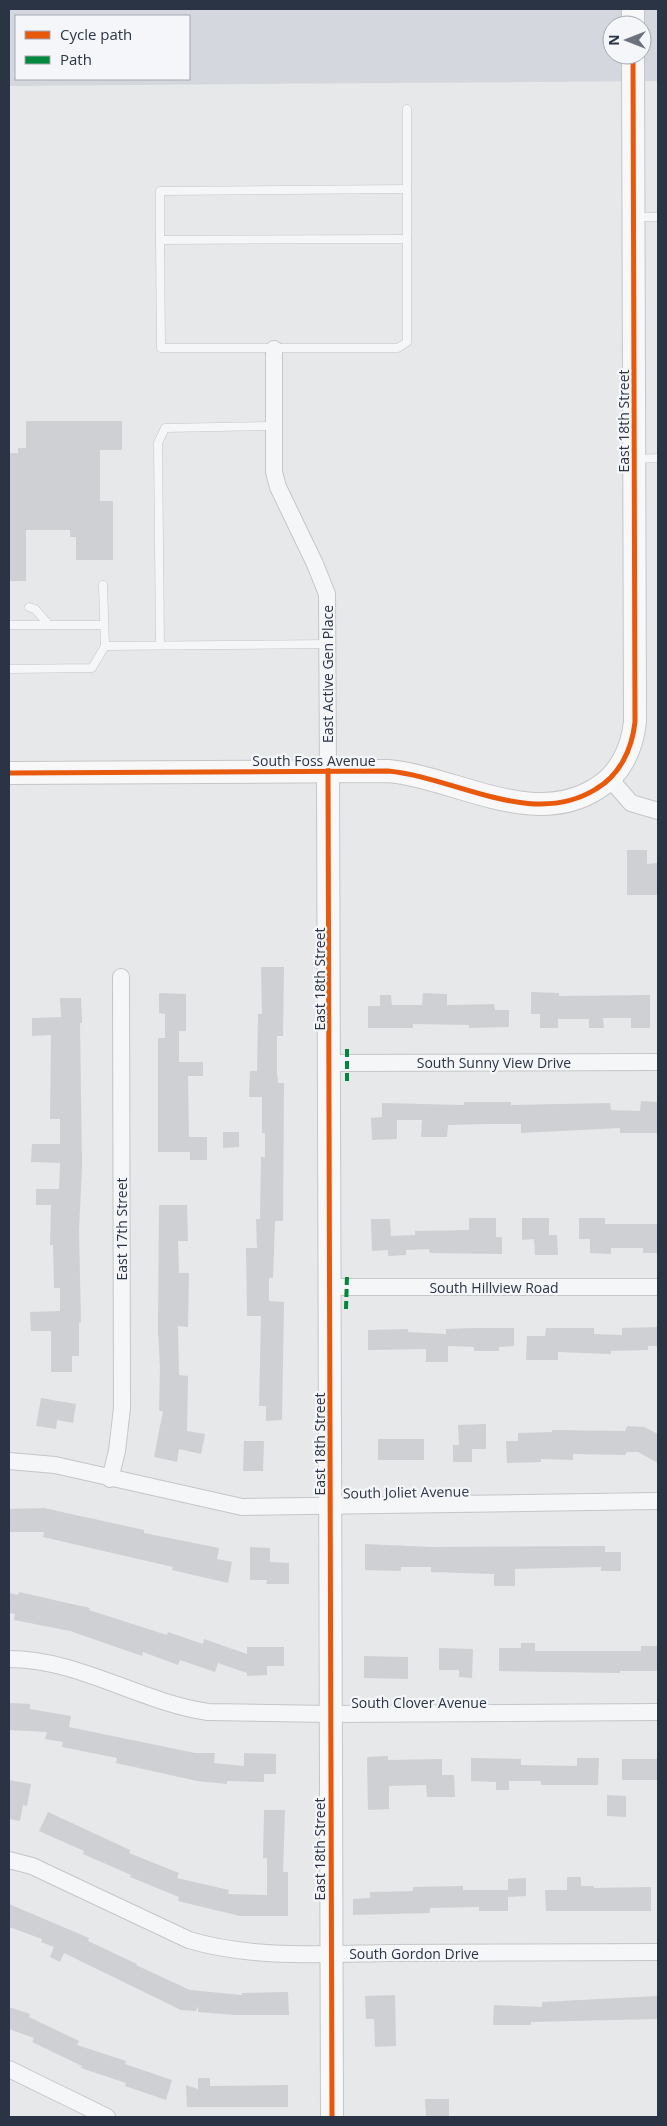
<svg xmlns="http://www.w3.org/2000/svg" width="667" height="2126" font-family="'Open Sans',sans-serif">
	<rect width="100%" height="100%" fill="#e6e8ea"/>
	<path fill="#d4d7dd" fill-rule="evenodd" d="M9,9H658V81L9,86ZM16,16H189V79H16ZM612,25H642V55H612Z"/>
	<g fill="#ced0d3">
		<path d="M26,421H122V450H100V501H113V560H76V537H70V530H26V581H9V453H18V448H26Z"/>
		<path d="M627,850H647V864L658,863V895H627Z"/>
		<path d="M261,967H284L283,1036H277V1072L278,1083H284L283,1221H275L273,1278H269V1301L284,1302L282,1420L266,1421V1406H259L261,1316H247L246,1248H257L256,1219H260L261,1157H265V1133H262V1097H249L250,1071H257L258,1014H262Z"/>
		<path d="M531,992L559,993V996L650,995V1028H631V1018H603L604,1028H589V1019H558V1028H540V1014H531Z"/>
		<path d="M159,993L186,994V1031H179V1062H203V1076H188L189,1137H207V1160H190V1152H158V1038H165V1014L159,1013Z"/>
		<path d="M423,993L447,994V1005L494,1004L495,1010H509V1027L469,1028V1025L413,1024V1028H368V1006H380V995H391L392,1005H422Z"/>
		<path d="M60,998H81L82,1023H80L82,1167L79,1230L81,1323H79V1356H72V1372H51V1331H31L30,1312L60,1311V1288H54L53,1245H50L51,1205H36V1189H59L60,1163L31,1162L32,1144H60V1119H50L51,1035L32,1036V1018L61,1017Z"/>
		<path d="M641,1101L658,1102V1133H620V1128L521,1133V1124H489L448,1125L447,1137H421L422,1120H397V1139L372,1140L371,1118L382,1117V1103L464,1105V1102H511V1105L610,1103L611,1110L640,1111Z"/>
		<path d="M223,1132H239V1147L223,1148Z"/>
		<path d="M159,1205H187L188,1241H178L179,1273H189L188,1327L178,1326L179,1375L188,1376L187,1431L205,1434L201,1454L179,1449L177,1462L154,1457L163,1411H159L160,1368L158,1330Z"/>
		<path d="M469,1218H496V1237H502V1254L430,1253L429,1249L406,1250V1255L388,1256V1250L372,1251L371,1219H390L391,1236L415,1235V1231L469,1230Z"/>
		<path d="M522,1218H549V1235H557L558,1255H535L534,1239L522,1240Z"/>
		<path d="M579,1218H605V1224H658V1253H643V1248H611V1254L590,1253V1239H579Z"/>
		<path d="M658,1327V1346H648V1350L611,1351V1354L558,1352V1360H526L527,1336H545L546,1328H594V1334L622,1335V1328Z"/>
		<path d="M473,1328H514V1346L499,1347V1351H474V1347L448,1346V1362H426V1349L368,1350V1330L408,1329V1332L446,1334V1329Z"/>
		<path d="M41,1398L76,1404L73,1423L57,1420L56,1429L36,1426Z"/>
		<path d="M486,1424V1449H472V1462H453V1445H459L458,1425Z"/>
		<path d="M627,1426L644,1427L658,1434V1463L638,1452H627L625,1455L573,1454V1460L541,1459V1462L507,1463L506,1441H518V1433L552,1432V1430L625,1431Z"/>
		<rect x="378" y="1439" width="46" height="21"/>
		<path d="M244,1441H264L263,1471H243Z"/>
		<path d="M44,1508L144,1530V1533L219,1548L217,1559L232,1562L228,1583L172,1570L173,1567L43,1537L44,1532H9V1509Z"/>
		<path d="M365,1544L431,1547L605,1546V1552H621V1571H601V1567L515,1569V1586H494V1574L431,1572V1567H401V1571L365,1570Z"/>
		<path d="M250,1547L270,1548V1562L289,1563V1584H266L267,1580H250Z"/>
		<path d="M19,1592L90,1608L89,1610L167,1635L168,1632L203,1644L204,1639L247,1654V1647H284V1666H267V1675L247,1676V1673L218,1663L215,1672L180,1660L178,1665L143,1652L142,1656L70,1631L14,1620L15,1614L9,1613V1593L18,1595Z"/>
		<path d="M521,1643H535V1651H641V1646H658V1671H620V1673L499,1671V1648H521Z"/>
		<path d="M439,1648L473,1649L472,1678L459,1677V1670H439Z"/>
		<path d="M364,1656L408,1657V1679L364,1678Z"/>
		<path d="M10,1703L30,1704V1709L71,1716L69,1727L195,1753H215L214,1763L244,1766V1753L276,1754V1774H264V1782L227,1781V1784L197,1781L116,1763L117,1758L62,1747L63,1742L45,1739L47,1732L9,1730Z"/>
		<path d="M388,1756V1760L442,1759V1775H454L455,1797H427L426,1785L389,1786V1809L368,1810L367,1757Z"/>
		<path d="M471,1758L521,1759V1765L577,1766V1758H599L598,1785H541V1781H509V1790H496V1782L471,1781Z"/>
		<rect x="622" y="1759" width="35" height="21"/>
		<path d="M9,1780L31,1784L27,1806L23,1805L20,1821L9,1819Z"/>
		<path d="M607,1795L626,1796V1817L607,1816Z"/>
		<path d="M264,1810H285L283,1872H288V1916H240L178,1901L179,1897L130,1877L131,1875L83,1854L84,1851L39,1831L48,1812L130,1850L129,1853L179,1873L177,1878L229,1890L228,1894L267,1895V1858H263Z"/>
		<path d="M567,1877H581V1886H594V1888L651,1887V1911H546L545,1890H567Z"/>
		<path d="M526,1878V1896L508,1897V1879Z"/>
		<path d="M463,1886V1890H508V1911H479V1907L430,1908V1913L353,1915V1899L370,1898V1892L413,1891V1887Z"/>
		<path d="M9,1904L89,1938L88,1941L137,1964L136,1965L190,1990L242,1995V1993L288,1992L289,2015H235L198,2012V2006L196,2011L181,2010L64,1953L60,1962L50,1957L54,1947L41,1942L42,1939L9,1927Z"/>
		<path d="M395,1995L396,2046L375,2047L374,2019H366L365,1996Z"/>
		<path d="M657,1996V2019L531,2022V2025H493L494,2005L542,2007V2002Z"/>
		<path d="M9,2007L30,2014L29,2017L79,2041L77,2045L126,2061L125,2064L172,2080L166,2100L125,2086L126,2083L81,2068L82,2066L32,2042L34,2038L9,2029Z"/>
		<path d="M198,2078H210V2086L288,2085V2107H187L186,2085L198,2089Z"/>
		<path d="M425,2099H449V2117H426Z"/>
	</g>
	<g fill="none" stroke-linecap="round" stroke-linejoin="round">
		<g stroke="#c4c6c8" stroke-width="9">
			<g id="lane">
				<path d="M407,109V239"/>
				<path d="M635,217H658"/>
				<path d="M407,239V342L398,348H161L160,240Z"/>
				<path d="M160,240V191L407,189"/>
				<path d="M636,459L658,458"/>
				<path d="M103,585L105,646L328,644"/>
				<path d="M29,607L35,609L49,625"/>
				<path d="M9,625H103"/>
				<path d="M160,645L158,443L165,428L273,426"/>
				<path d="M9,669L92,668L105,646"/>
			</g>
		</g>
		<g stroke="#c4c6c8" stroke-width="18">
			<g id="street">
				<path d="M274,349V472L278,487L315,564L327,594L328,770"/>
				<path d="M611,780L631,803L658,811"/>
				<path d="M330,1063L658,1062"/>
				<path d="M330,1287H658"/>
				<path d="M9,1461L55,1465L242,1507L658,1501"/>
				<path d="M110,1479L117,1451L122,1408L121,977"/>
				<path d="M9,1659C79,1659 140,1702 208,1712L330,1714L658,1712"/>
				<path d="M9,1860L32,1866L189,1940C252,1959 323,1954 389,1953C479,1953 568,1952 658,1952"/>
				<path d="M9,2069L107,2117"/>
			</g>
		</g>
		<g stroke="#c4c6c8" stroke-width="24">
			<g id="secondary">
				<path d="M633,9V25"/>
				<path d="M328,770L332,2117"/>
				<path d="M9,773L388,771C455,777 532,829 596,789C620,775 632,749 635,722L633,55"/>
			</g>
		</g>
		<use href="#lane" stroke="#f5f6f7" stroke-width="8"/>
		<use href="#street" stroke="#f5f6f7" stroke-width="16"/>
		<use href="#secondary" stroke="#f8f8f8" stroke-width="22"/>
		<g stroke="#00873e" stroke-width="4" stroke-dasharray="8 4" stroke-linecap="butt">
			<path d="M347,1049V1084"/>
			<path d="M346,1309L347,1275"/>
		</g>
		<g stroke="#f4f6f9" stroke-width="8">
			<g id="cycleway">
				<path d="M328,770L332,2117"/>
				<path d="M9,773L388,771C455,777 532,829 596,789C620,775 632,749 635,722L633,55"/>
			</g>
		</g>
		<use href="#cycleway" stroke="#e8590c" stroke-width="5"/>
	</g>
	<g text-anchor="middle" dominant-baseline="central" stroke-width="4.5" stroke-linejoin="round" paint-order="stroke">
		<g font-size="14" fill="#2b3445" stroke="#f4f6f9">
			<text transform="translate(623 421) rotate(-90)">East 18th Street</text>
			<text transform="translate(327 674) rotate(-90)">East Active Gen Place</text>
			<text x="314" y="760">South Foss Avenue</text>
			<text transform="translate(319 979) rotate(-90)">East 18th Street</text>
			<text x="494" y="1062">South Sunny View Drive</text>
			<text transform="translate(121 1229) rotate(-90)">East 17th Street</text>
			<text x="494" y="1287">South Hillview Road</text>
			<text transform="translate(319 1444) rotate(-90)">East 18th Street</text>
			<text transform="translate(406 1492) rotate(-1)">South Joliet Avenue</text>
			<text x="419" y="1702">South Clover Avenue</text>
			<text transform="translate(319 1849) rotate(-90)">East 18th Street</text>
			<text x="414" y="1953">South Gordon Drive</text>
		</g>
	</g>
	<rect width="667" height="2126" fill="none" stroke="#2b3445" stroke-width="20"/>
	<rect x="15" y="15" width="175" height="65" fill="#f4f6f9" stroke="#a4a8b1"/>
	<rect x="25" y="31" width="25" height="8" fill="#e8590c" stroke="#a4a8b1"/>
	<text x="60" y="40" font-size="15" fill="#2b3445">Cycle path</text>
	<rect x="25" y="56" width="25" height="8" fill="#00873e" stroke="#a4a8b1"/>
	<text x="60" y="65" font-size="15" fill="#2b3445">Path</text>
	<g transform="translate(627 40) rotate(270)"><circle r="24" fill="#f4f6f9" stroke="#a4a8b1"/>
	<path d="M0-4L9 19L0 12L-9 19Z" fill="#6c737f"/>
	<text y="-8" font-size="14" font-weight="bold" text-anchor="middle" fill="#2b3445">N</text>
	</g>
</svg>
